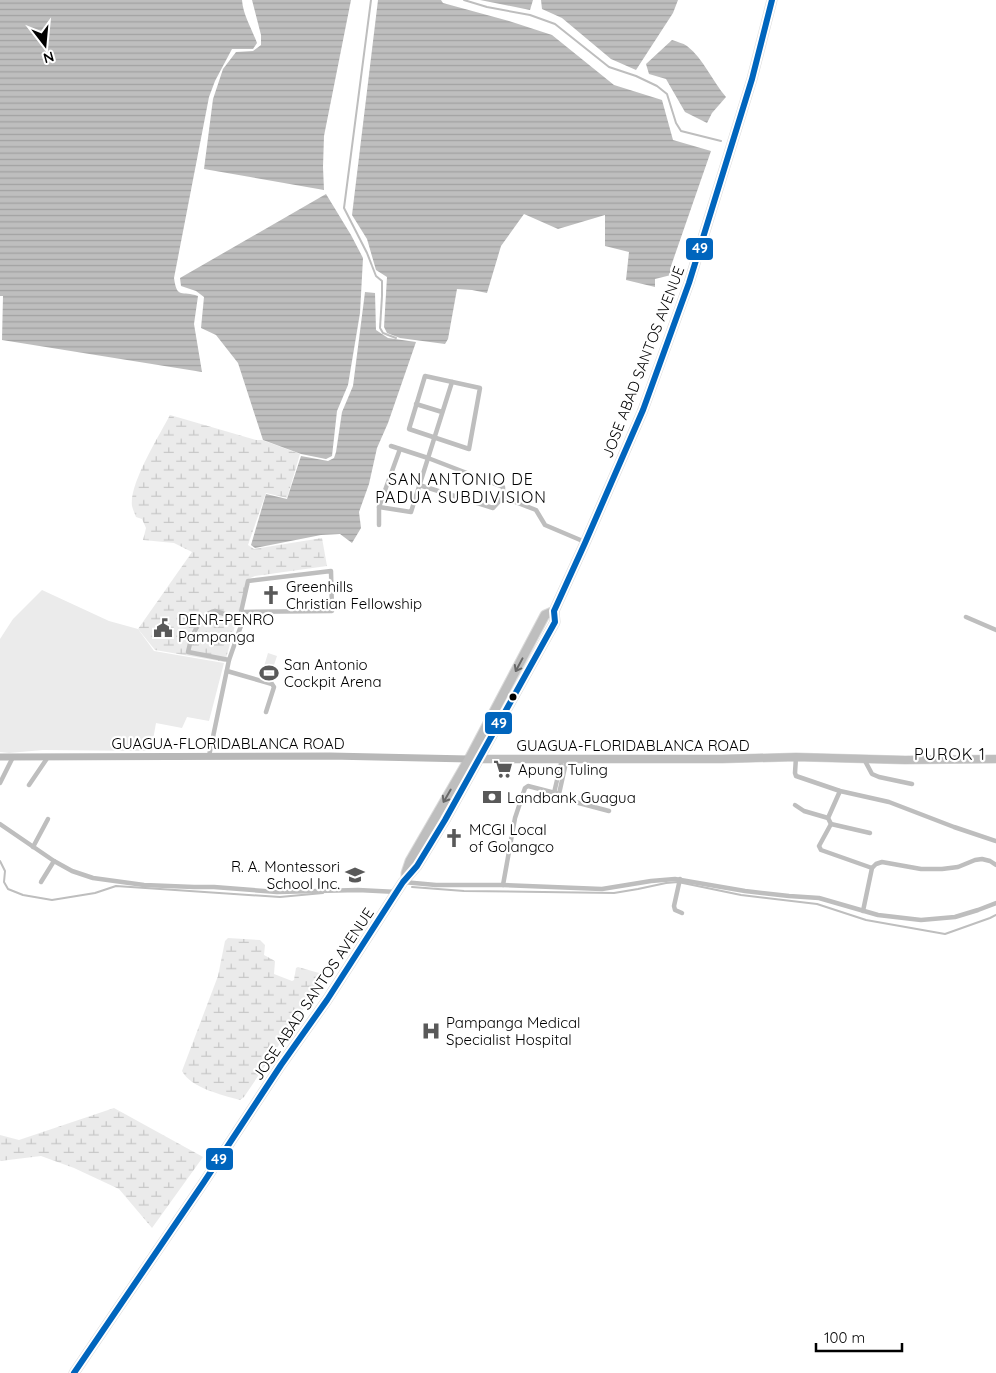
<svg xmlns="http://www.w3.org/2000/svg" width="996" height="1373" font-family="Quicksand,sans-serif">
	<defs>
		<pattern id="wetland-marsh" width="20" height="14" patternUnits="userSpaceOnUse" patternTransform="scale(1.25)"><rect width="20" height="14" fill="#ebebeb"/><path d="M1 5h8M5 5V1M11 12h8M15 12V8" fill="none" stroke="#c8c8c8"/></pattern>
		<pattern id="water-rules" width="6" height="5" patternUnits="userSpaceOnUse" patternTransform="scale(1.25)"><rect width="6" height="5" fill="#bebebe"/><path d="M0 2.5h6" fill="none" stroke="#a2a2a2"/></pattern>
	</defs>
	<rect width="100%" height="100%" fill="#fff"/>
	<g fill="#ebebeb">
		<path d="M42,590L109,621L138,629L154,651L224,663L209,721L187,717L182,728L156,723L151,751L43,750L9,753L0,752V639L13,619Z"/>
		<path d="M268,653L277,656L274,665L278,667L273,684L260,680Z"/>
	</g>
	<g fill="url(#wetland-marsh)">
		<path d="M170,415L256,440H262L300,454L287,498L266,493L248,545L254,549L322,538L327,566L255,576L248,579L225,662L155,650L138,629L192,552L174,543L143,540L146,528L142,519L136,517C135,514 133,510 132,506C129,484 159,436 170,415Z"/>
		<path d="M228,938L260,940L265,945L264,955L275,961L274,974L292,981L294,980L296,968L298,967L326,975L244,1097L240,1100C222,1095 191,1088 182,1071L218,976L225,941Z"/>
		<path d="M114,1108L203,1157L152,1228L119,1189L74,1168L41,1156L0,1161V1135L19,1140Z"/>
	</g>
	<g fill="url(#water-rules)">
		<path d="M0,0H242C243,15 252,29 257,43L253,49H232L215,81L209,97L174,278C177,300 182,290 198,296L194,324L202,372L2,340L3,296H0Z"/>
		<path d="M252,0H351L324,136L323,167L324,190L204,169L213,99L223,69L236,52L253,51L261,45V35Z"/>
		<path d="M378,0H441L443,3L509,21L552,35L614,85L662,100L673,140L711,151L670,269L671,275L655,279V287L626,280L629,252L605,246V215L558,229L524,214L501,246L487,293L472,290L457,289L448,339L445,344L400,338L387,333L384,327L387,277L376,270L367,239L352,215Z"/>
		<path d="M480,0H533L530,10Z"/>
		<path d="M541,0H678L673,13L636,70L611,59L562,18L542,9Z"/>
		<path d="M672,40C677,42 683,43 687,46C704,59 712,81 726,97L712,113L707,123L685,112L666,79L649,74L646,64Z"/>
		<path d="M326,194L351,235L363,258L360,313L348,385L337,411L332,456L326,459L301,454L263,440L238,363L216,335L201,328L204,297L196,291L181,286L180,278Z"/>
		<path d="M365,292L375,293L376,330L388,338L416,342L388,423L377,448L369,484L359,512L361,528L352,543L340,534L321,535L255,548L251,545L266,494L287,499L301,456L328,461L334,458L336,452L342,412L353,386Z"/>
	</g>
	<g fill="none" stroke-linecap="round" stroke-linejoin="round">
		<g stroke="#bebebe" stroke-width="2">
			<path d="M371,0L344,208L367,253L376,276L382,281V296L380,328L383,333L396,338"/>
			<path d="M464,0L487,7L530,15L555,24L609,67L636,76L657,86L667,94L676,123L681,131L721,141"/>
			<path d="M0,861L5,871L4,882L8,889L23,895L52,900L95,893L116,886L280,897L323,893"/>
			<path d="M412,887L464,891L614,893L638,889L666,883L678,882L741,895L817,904L866,920L945,934L990,918L996,915"/>
		</g>
		<g stroke="#dbdbdb" stroke-width="9">
			<path id="primary" d="M474,759H722L796,757L905,760L996,759"/>
		</g>
		<g stroke="#dbdbdb" stroke-width="11">
			<g id="highway">
				<path d="M406,878V873L410,861L469,759L545,615L554,611"/>
				<path d="M74,1373L204,1182L281,1065L327,1000L403,882L417,866L445,820L555,622L554,611L585,543L643,410L689,283L752,79L772,0"/>
			</g>
		</g>
		<g stroke="#bebebe" stroke-width="4.5">
			<path d="M425,376L480,388L469,449L409,429Z"/>
			<path d="M416,404L442,412"/>
			<path d="M391,446L428,458L503,487V497L493,508L419,485"/>
			<path d="M503,497L536,510L545,525L585,542"/>
			<path d="M379,507L411,512L452,382"/>
			<path d="M379,525V507L400,449"/>
			<path d="M966,617L996,630"/>
			<path d="M229,660L188,652C190,640 196,626 204,617C207,614 211,612 215,611L243,620"/>
			<path d="M227,671L272,684L274,687L266,712"/>
			<path d="M209,756L229,660L243,620L241,612L248,581L331,571L332,611L241,612"/>
			<path d="M796,757L795,773L796,776L840,791L889,802L954,827L996,841"/>
			<path d="M864,759L872,774L879,777L912,784"/>
			<path d="M0,783L13,757"/>
			<path d="M29,785L48,757"/>
			<path d="M840,791L828,818L831,824L819,846L821,850L872,868L876,864L882,862L921,869H942L958,867L975,860L982,859L990,861L996,865"/>
			<path d="M554,793L562,759"/>
			<path d="M559,794L567,758"/>
			<path d="M795,805L804,811L828,818"/>
			<path d="M0,824L54,861L72,871L93,878L144,885L194,887H214L277,892L358,890L397,892"/>
			<path d="M831,824L870,833"/>
			<path d="M33,847L48,819"/>
			<path d="M680,879L674,906L675,910L682,913"/>
			<path d="M41,882L54,861"/>
			<path d="M403,882L436,885H503L602,889L651,881L675,879L745,891L789,896L819,898L878,915L921,920L955,917L978,910L996,903"/>
			<path d="M503,885L515,818L525,788L528,786L559,794L575,802L609,811"/>
			<path d="M863,911L872,868"/>
		</g>
		<path stroke="#b8b8b8" stroke-width="7" d="M0,757L330,756L469,759"/>
		<use href="#primary" stroke="#bebebe" stroke-width="8"/>
		<use href="#highway" stroke="#bebebe" stroke-width="9"/>
		<g stroke="#fff" stroke-width="10">
			<path id="bus-1" d="M74,1373L204,1182L281,1065L327,1000L403,882L417,866L445,820L555,622L554,611L585,543L643,410L689,283L752,79L772,0"/>
		</g>
		<use href="#bus-1" stroke="#0065bd" stroke-width="6"/>
	</g>
	<defs><path id="oneway-shaft" d="M-6 0H5M1.5-3L5.5 0L1.5 3" fill="none" stroke-width="1.6" stroke-linecap="round" stroke-linejoin="round" transform="scale(1.25)"/></defs>
	<g stroke="#686868">
		<use href="#oneway-shaft" transform="translate(519 665) rotate(118)"/>
		<use href="#oneway-shaft" transform="translate(447 796) rotate(120)"/>
	</g>
	<defs>
		<g id="church-bare" transform="scale(1.5)"><path d="M-1.2-6h2.4v3.5h3.3v2.4h-3.3V6h-2.4V-.1h-3.3v-2.4h3.3Z" fill="#595959" stroke="#fff" stroke-width="2.5" paint-order="stroke"/></g>
		<g id="civic-bare" transform="scale(1.5)"><path d="M-.6-6.5H3V-4.5H.6V-3L4-1V1h2V6H-6V1h2V-1L-.6-3ZM-1.2 2.5V6h2.4V2.5Z" fill="#595959" stroke="#fff" stroke-width="2.5" paint-order="stroke"/></g>
		<g id="stadium-bare" transform="scale(1.5)"><path d="M0-5a6.5 5 0 1 0 0 10a6.5 5 0 1 0 0-10ZM-3.5-1.8h7v3.6h-7Z" fill="#595959" stroke="#fff" stroke-width="2.5" paint-order="stroke"/></g>
		<g id="supermarket-bare" transform="scale(1.5)"><path d="M-6-5.5h2.5l.6 2H6L4.5 2H-2.5L-4.4-4H-6ZM-1.5 3.2a1.3 1.3 0 1 0 .1 0ZM3 3.2a1.3 1.3 0 1 0 .1 0Z" fill="#595959" stroke="#fff" stroke-width="2.5" paint-order="stroke"/></g>
		<g id="bank-bare" transform="scale(1.5)"><path d="M-6-4H6V4H-6ZM0-2.3a2.3 2.3 0 1 0 0 4.6a2.3 2.3 0 1 0 0-4.6Z" fill="#595959" stroke="#fff" stroke-width="2.5" paint-order="stroke"/></g>
		<g id="school-bare" transform="scale(1.5)"><path d="M0-5L7-2L0 1L-7-2ZM-4 1L0 2.5L4 1V4Q0 6-4 4Z" fill="#595959" stroke="#fff" stroke-width="2.5" paint-order="stroke"/></g>
		<g id="hospital-bare" transform="scale(1.5)"><path d="M-5-5h3v3.5h4V-5h3V5h-3V1.5h-4V5h-3Z" fill="#595959" stroke="#fff" stroke-width="2.5" paint-order="stroke"/></g>
	</defs>
	<g fill-rule="evenodd">
		<use href="#church-bare" x="271" y="595"/>
		<use href="#civic-bare" x="163" y="628"/>
		<use href="#stadium-bare" x="269" y="673"/>
		<use href="#supermarket-bare" x="503" y="769"/>
		<use href="#bank-bare" x="492" y="797"/>
		<use href="#church-bare" x="454" y="838"/>
		<use href="#school-bare" x="355" y="875"/>
		<use href="#hospital-bare" x="431" y="1031"/>
	</g>
	<circle fill="#000" stroke="#fff" stroke-width="2" cx="513" cy="697" r="4.5"/>
	<g text-anchor="middle" dominant-baseline="central" stroke-width="4.5" stroke-linejoin="round" paint-order="stroke">
		<g font-size="15" fill="#000" stroke="#fff">
			<text transform="translate(643 362) rotate(-69)">JOSE ABAD SANTOS AVENUE</text>
			<text x="228" y="743">GUAGUA-FLORIDABLANCA ROAD</text>
			<text x="633" y="745">GUAGUA-FLORIDABLANCA ROAD</text>
			<text transform="translate(313 994) rotate(-56)">JOSE ABAD SANTOS AVENUE</text>
		</g>
		<g font-size="15" fill="#000" stroke="#fff" text-anchor="start">
			<text x="286" y="586">Greenhills<tspan x="286" dy="17">Christian Fellowship</tspan></text>
			<text x="178" y="619">DENR-PENRO<tspan x="178" dy="17">Pampanga</tspan></text>
			<text x="284" y="664">San Antonio<tspan x="284" dy="17">Cockpit Arena</tspan></text>
			<text x="518" y="769">Apung Tuling</text>
			<text x="507" y="797">Landbank Guagua</text>
			<text x="469" y="829">MCGI Local<tspan x="469" dy="17">of Golangco</tspan></text>
			<text x="340" y="866" text-anchor="end">R. A. Montessori<tspan x="340" dy="17">School Inc.</tspan></text>
			<text x="446" y="1022">Pampanga Medical<tspan x="446" dy="17">Specialist Hospital</tspan></text>
		</g>
		<g font-size="16" letter-spacing="1" fill="#000" stroke="#fff">
			<text x="461" y="479">SAN ANTONIO DE<tspan x="461" dy="18">PADUA SUBDIVISION</tspan></text>
			<text x="950" y="754">PUROK 1</text>
		</g>
	</g>
	<g stroke="#fff" stroke-width="2">
		<rect x="685" y="237" width="29" height="24" rx="5" fill="#0065bd"/>
		<rect x="484" y="711" width="29" height="24" rx="5" fill="#0065bd"/>
		<rect x="205" y="1147" width="29" height="24" rx="5" fill="#0065bd"/>
	</g>
	<g font-size="14" text-anchor="middle" font-weight="bold" fill="#fff">
		<text x="700" y="253">49</text>
		<text x="499" y="728">49</text>
		<text x="219" y="1164">49</text>
	</g>
	<g transform="translate(45 45) rotate(164)" stroke="#ffffff" stroke-width="4" paint-order="stroke">
	<path d="M0-4L9 19L0 12L-9 19Z" fill="#000000"/>
	<text y="-8" font-size="14" font-weight="bold" text-anchor="middle" fill="#000000">N</text>
	</g>
	<path d="M816 1343v8h86v-8" fill="none" stroke="#000000" stroke-width="2.5"/>
	<text x="824" y="1343" font-size="15" fill="#000000" stroke="#ffffff" stroke-width="4" paint-order="stroke">100 m</text>
</svg>
